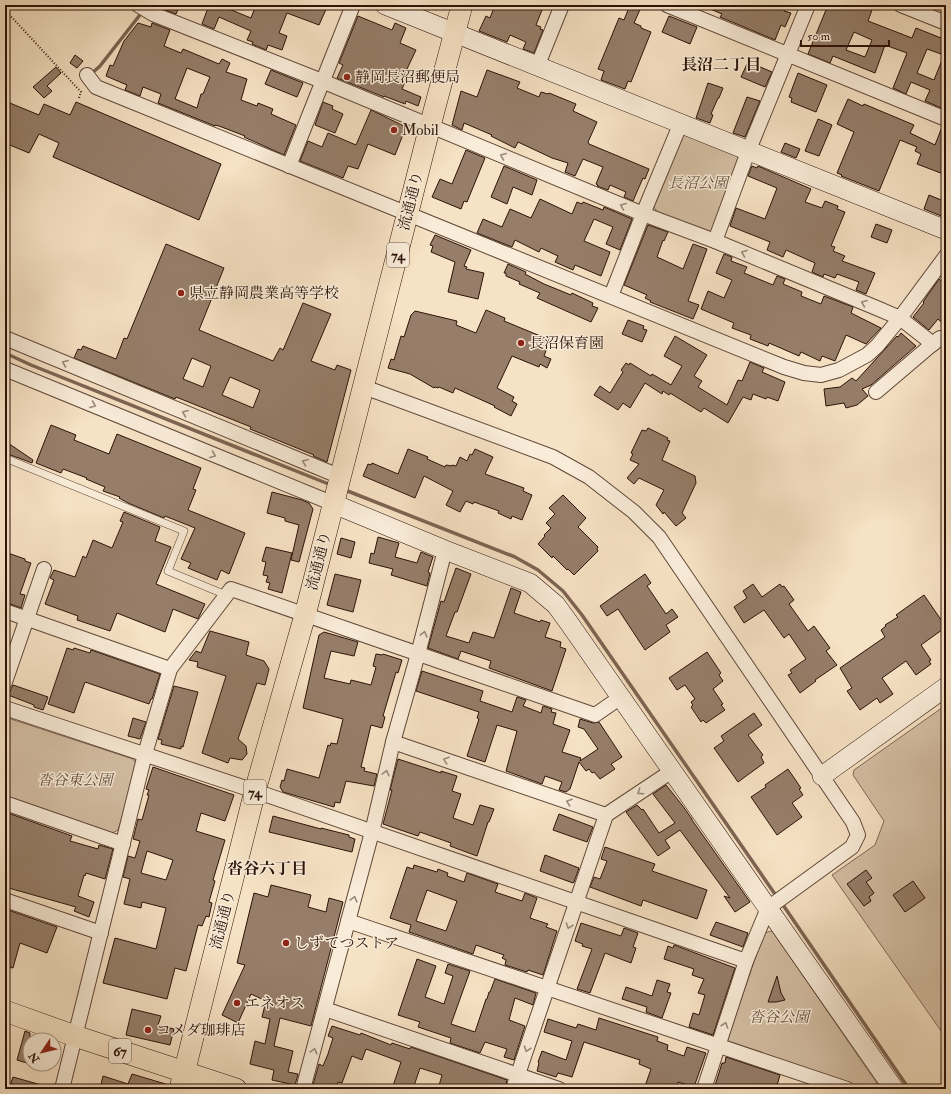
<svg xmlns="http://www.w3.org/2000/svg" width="951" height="1094" font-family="'IM FELL Double Pica','Noto Serif JP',serif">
	<rect width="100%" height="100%" fill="#f6e2c4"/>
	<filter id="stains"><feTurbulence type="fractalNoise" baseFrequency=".005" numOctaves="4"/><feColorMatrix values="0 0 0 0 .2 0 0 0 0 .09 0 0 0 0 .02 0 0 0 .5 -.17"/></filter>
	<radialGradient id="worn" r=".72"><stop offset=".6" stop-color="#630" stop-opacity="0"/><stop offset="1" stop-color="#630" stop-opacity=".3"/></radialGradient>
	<g fill="#d4bfa4" stroke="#806856">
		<path d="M688,134L738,154L742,160L713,231L707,233L658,213L654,207L683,136Z"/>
		<path d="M946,705V1038L832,875L875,845L884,821L853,775L854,770Z"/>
		<path d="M5,717L133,759L138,766L118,830L112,833L5,798Z"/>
		<path d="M772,931L881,1089H864L726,1043L764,933Z"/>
	</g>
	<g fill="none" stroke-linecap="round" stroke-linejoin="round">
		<g stroke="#7d6452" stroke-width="3.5">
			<path d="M91,74L100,66L143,11"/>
			<path d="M5,353L31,365L331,485"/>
			<path d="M345,490L515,557L538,570L563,591L582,615L777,897"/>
			<path d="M781,902L909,1089"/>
		</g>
	</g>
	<g fill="#967e6a" stroke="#2d1208" fill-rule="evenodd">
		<path d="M159,5H180L176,14L158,7Z"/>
		<path d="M209,5H219L251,18L256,5H328L319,25L287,13L279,33L287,36L282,50L268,45L266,50L252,44L253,42L247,40L251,31L219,17L214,29L202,24Z"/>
		<path d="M495,5H544L536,25L541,27L540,29L543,30L534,53L523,49L526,42L510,35L507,42L479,31L486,16L490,18Z"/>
		<path d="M630,5H642L634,23L641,26V28L651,32L631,82L628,81L625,89L601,80L604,71L598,69L619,18L624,20Z"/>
		<path d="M701,5H762L769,8L770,5H779L785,7L784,11L791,13L785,27L781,25L775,40L720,17L722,14Z"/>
		<path d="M828,5H859L872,10L868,21L912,38L916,28L946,40V110L925,101L930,90L911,82L906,94L893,88L907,53L885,45L875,73L833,56L830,63L808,54ZM854,32L872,40L865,57L846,50ZM927,49L944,55L934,80L917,73Z"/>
		<path d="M358,16L392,30L395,23L406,28L400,43L416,50L407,69L410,70L402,89L421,97L418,106L406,101L405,104L384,96V97L337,78L343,65L339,63Z"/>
		<path d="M669,16L697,27L690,44L662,32Z"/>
		<path d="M138,23L151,27L152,23L170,30L164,46L181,53L183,49L219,64L222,59L230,63L226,72L247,79L241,100L257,106L258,103L273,109L271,114L296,125L284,155L244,137L245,136L219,126L215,125V126L158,103L161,94L143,87L140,96L125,90L127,85L106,76L110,65L113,66L124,41ZM187,68L210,77L203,94H201L197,108L175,99Z"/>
		<path d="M75,55L83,61L77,68L70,63Z"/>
		<path d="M747,64L753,67L754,65L758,66L772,72L765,87L741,77Z"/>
		<path d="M56,67L61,73L47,86L52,91L44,98L33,87Z"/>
		<path d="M271,70L303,83L297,97L265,84Z"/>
		<path d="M487,70L520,82L517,88L539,97L541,92L548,94L549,93L576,104L573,111L597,122L588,142L589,144L649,169L645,179L643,178L633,201L624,197L626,192L610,185L608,190L597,186L598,185L596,184L603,167L583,159L575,176L565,172L568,163L552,158L518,142L515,148L491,136L492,135L464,123L462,130L452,125L461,91L477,97Z"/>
		<path d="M798,73L827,85L816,112L791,102L792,98L789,97Z"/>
		<path d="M708,83L723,88L719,98H718L711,114L713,115L710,123L696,118Z"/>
		<path d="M747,97L760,101L745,137L733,133Z"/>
		<path d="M848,99L863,106L864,104L914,125L910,133L935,145L942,127H946V175L917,164L921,154L915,151L917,147L900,140L879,191L841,176L842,175L837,173L854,132L837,124Z"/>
		<path d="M5,101L39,115L44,104L70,115L76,102L221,164L199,220L53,157L59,143L39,134L29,153L5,143Z"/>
		<path d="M323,102L333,106L332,109L343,114L335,133L315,125Z"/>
		<path d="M371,110L406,127L395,155L368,144L358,169L348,166L343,178L300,161L308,141L322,147L328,133L356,145Z"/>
		<path d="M818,119L832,125L819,156L805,151Z"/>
		<path d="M785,143L800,149L796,158L781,152Z"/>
		<path d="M466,150L485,158L467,202L464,201L461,209L432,197L440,179L452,184Z"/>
		<path d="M504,166L537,180L532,195L513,187L507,204L491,197Z"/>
		<path d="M752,166L757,168L758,166L811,189L805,202L822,208L825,201L838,206L837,209L845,212L831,246L835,247L833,251L845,256L842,261L875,273L866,294L856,290L859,282L837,274L835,278L824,274L823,277L812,272L815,263L786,250L783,257L767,250L770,242L730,226L736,208L765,219L777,188L748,176Z"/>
		<path d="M929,195L946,202V218L924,209Z"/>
		<path d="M540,199L572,214L577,202L582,204L583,202L603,210L604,207L632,219L620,250L606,244L613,227L594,219L584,241L610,252L601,276L575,265L573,270L555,262L558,256L541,248L539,252L515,240L512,247L477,233L483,219L502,227L510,209L531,218Z"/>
		<path d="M876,224L892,230L887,243L871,237Z"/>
		<path d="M648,225L668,232L664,241L663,240L657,257L683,269L693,244L707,249L688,301L699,305L693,319L650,302L651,301L645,298L647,295L624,285Z"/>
		<path d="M435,235L471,250L464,266L467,267L466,269L484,273L478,299L448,292L455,262L431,252L433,246L430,245Z"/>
		<path d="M166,244L224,268L199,330L273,361L280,348L283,350L303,303L331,314L311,361L335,370L337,365L351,370L327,462L313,456L314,455L250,429L251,427L176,397L175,399L74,358L78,349L81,350L83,346L116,359L124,338L127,339ZM192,358L211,366L203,387L183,379ZM230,377L260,390L253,408L222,395Z"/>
		<path d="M724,254L732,257L731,261L747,267L744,273L773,285L777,276L785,279L783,284L802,292L801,296L821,304L824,296L853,307L851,313L881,328L866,344L846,335L835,361L822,356L820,361L801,352L799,356L769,343L768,346L750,339L751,335L732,328L734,323L701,309L708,291L724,298L732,280L716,273Z"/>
		<path d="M508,264L526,272L525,274L544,284L571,295L572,293L593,303L592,306L598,308L591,322L537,298L540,293L519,284L520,282L506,276V273H504Z"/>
		<path d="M939,279L946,285V326L938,319L929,330L913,317L924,303L923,302Z"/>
		<path d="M486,310L505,318L504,321L550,340L544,356L551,359L547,368L540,364L539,367L512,356L497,388L514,397L512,401L517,404L511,416L494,407L495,406L455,388L453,393L439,387L438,388L435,387L434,388L410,374L388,368L391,359L394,360L401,336L404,337L411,315L415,311L457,321L456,325L476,333Z"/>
		<path d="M628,320L644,326L643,329L647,330L642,342L622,334Z"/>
		<path d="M901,333L916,346L871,385L862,389L868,396L857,405L846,408L844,403L826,406L824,389L840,387L852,378L856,381L897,336L898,337Z"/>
		<path d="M675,336L707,355L694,376L702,381L698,387L727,405L738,380L742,381L750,362L764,368L762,372L785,382L778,401L767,397L766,399L753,394L751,400L743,397L728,423L704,408L701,412L670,393L669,395L663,391L662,394L645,383L630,408L623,403L618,410L594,395L600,386L610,393L623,372L621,370L626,363L629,365L630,363L651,376L652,374L671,385L682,366L664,356Z"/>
		<path d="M51,425L76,435L74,440L109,454L117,434L201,468L193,489L196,490L188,510L245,533L229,574L221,570L217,580L188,568L191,563L181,559L195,528L165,516L164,518L128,503L119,498L120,497L103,491L105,487L86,479L87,478L63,469L61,473L36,463Z"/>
		<path d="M648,428L668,438L667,440L670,441L662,460L695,476L696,483L682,513L686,518L676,526L664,512L663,514L656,505L664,490L639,478L634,484L627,478L639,464L630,460L633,454L631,453L642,430L646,431Z"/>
		<path d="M5,441L33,460L32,463L5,453Z"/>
		<path d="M408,449L428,457L427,459L445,467L446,465L452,466V465L456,466L460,457L467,461L470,454L472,455L475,449L493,457L485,474L524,488L523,491L532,495L522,520L512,516L511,519L498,513L499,511L474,502L473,504L466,501L460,512L446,505L453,491L424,476L415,498L363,476L368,464L371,465L372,463L398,474Z"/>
		<path d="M272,492L302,500L309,503L313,509L299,562L291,560L299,525L285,521V518L267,513Z"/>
		<path d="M563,495L586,518L578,527L598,547L597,549L598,551L574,575L568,569L567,570L553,556L552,558L538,544L545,536L544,535L551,528L546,523L555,514L549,508Z"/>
		<path d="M124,512L160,527L155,541L171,547L156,584L205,604L198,619L173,609L165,632L117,613L110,631L77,620L78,616L45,604L54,580L50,578L54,570L75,577L83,556L86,558L93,540L112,548L123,522L120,521Z"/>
		<path d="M378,537L399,543L395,557L417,563L421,552L433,557L428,572L430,573L427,586L391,575L393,569L369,563L371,553L374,554Z"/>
		<path d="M341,538L355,542L351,558L337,554Z"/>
		<path d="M266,547L292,553L282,593L268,589L270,583L266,582L268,576L263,575L266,562L262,561Z"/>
		<path d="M5,552L25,559V561L31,563L20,594L25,595L21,608L5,602Z"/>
		<path d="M456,568L471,574L457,612H455L446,636L469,643L473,632L494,638L511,588L521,592L514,613L540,622L541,620L550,623L545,637L561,642L560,647L566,649L552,691L489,668L491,661L461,651L458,659L428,648L441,601L444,602Z"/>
		<path d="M335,574L361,580L353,612L327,605Z"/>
		<path d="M645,574L651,583L647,586L666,614L672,609L678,617L666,625L670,632L645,650L618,609L607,616L600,606Z"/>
		<path d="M753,584L762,597L780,584L782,587L784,586L794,600L789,604L808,631L814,626L830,648L826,651L837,665L815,680L816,681L800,693L788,675L792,673L790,670L806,659L789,634L784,638L764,610L744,623L734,607L747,598L743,591Z"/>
		<path d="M924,595L946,627L921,645L931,660L929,661L931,664L916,675L906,661L882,678L893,694L880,703L877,698L860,710L847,691L852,688L840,668L885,637L881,630L886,626L885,625L898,617L896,615Z"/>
		<path d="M210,631L249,642L246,655L264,661L269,669L265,685L257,683L238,739L246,746L247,754L242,760L230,758L228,763L202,753L226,676L197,667L198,662L189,660L196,651L201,653Z"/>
		<path d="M324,632L358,642L354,656L331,651L324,678L350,684L351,680L371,685L376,667L373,666L376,654L382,655L383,654L402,660L398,673L396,672L383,716L385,717L382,728L371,725L361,767L365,768L364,771L377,774L374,786L346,781L340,803L335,802L334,807L283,792L280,787L282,780L284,781L287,769L319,778L328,745L330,746L331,743L337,744L343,719L303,708L319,635Z"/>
		<path d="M67,648L73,650L74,648L90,653L91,650L160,674L152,699H151L149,704L85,682L74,713L48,704Z"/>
		<path d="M707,652L721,673L719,675L723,681L713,689L723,704L721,705L725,710L706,723L703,720L701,722L691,707L693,705L691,702L695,699L685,685L677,690L669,678Z"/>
		<path d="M422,671L483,691L480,701L512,712L517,697L526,700L523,706L541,713L543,706L552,709L551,712L556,713L553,724L570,730L562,752L581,758L580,761L598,749L584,729L578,727L580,719L593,723L599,722L622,757L611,764L615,769L600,779L594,772L592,773L589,769L586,771L579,762L570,789L566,792L559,790L562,782L545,776L542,784L506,771L517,731L497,725L485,762L467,756L479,719L477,718L479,712L416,691Z"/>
		<path d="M13,685L48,697L43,710L34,707V705L8,695Z"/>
		<path d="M174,686L198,692L183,747L181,746V749L161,744L162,740L158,739Z"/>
		<path d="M754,713L762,725L748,735L763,755L761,757L764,763L738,782L714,748L724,741L721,736Z"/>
		<path d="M133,718L146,722L140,739L128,736Z"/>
		<path d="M398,759L441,773V771L457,776L452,791L461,794L453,818L473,825L480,805L494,809L489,822H488L477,856L450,846L451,843L420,832L418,836L383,824L392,790H390Z"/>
		<path d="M153,767L234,795L225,821L201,813L196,831L225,840L213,880L215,881L209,902L212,903L209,917L206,916L202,926L198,925L186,971L175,968L167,999L103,983L115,938L156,949L166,908L142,902L141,908L124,904L130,879L123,877L128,856L135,858L140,841L133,839L138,819L142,820L149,795H147L149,790L146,789ZM147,851L173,860L166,880L141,873Z"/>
		<path d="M788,769L801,788L799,789L803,795L792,803L802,817L777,835L751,797L766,787L765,785Z"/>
		<path d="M666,785L682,805L692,819V820L750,902L735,912L724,896L730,898L680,830L665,840L670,848L658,856L626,812L637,805L642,810L643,809L659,833L675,823L653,794Z"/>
		<path d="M5,812L72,836L70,841L98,849L99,845L113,849L105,879L86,873L85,876L84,875L78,896L94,902L89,917L74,911L76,907L5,887Z"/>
		<path d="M559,814L593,827L587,842L553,830Z"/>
		<path d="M273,816L321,829V828L349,835V837L355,839L352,852L269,832Z"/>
		<path d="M605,847L655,864L652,871L707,890L697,919L643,900L641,906L590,887L594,877L600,879L607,861L601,859Z"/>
		<path d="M545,855L579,868L574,882L573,883L540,871Z"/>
		<path d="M414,865L437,872L438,869L448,873L447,876L464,882L467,873L498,884L495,892L522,901L525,893L537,898L530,918L548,924L546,927L557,931L543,975L528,970L527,972L505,965L506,960L502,958L504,955L476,945L473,954L409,932L411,925L390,918L407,867L413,869ZM427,890L457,901L446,931L416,921Z"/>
		<path d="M866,870L872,878L866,882L874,893L869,897L871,901L864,906L847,884Z"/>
		<path d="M913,881L925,898L905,912L893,895Z"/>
		<path d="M271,885L311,895L308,907L326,912L329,898L343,902L311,1026L280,1018L274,1046L293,1051L288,1072L298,1074L295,1085L272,1080L274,1070L250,1064L255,1041L265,1044L270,1019L262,1017L266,1001L251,994L238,1023L222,1015L245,965L237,963L254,893L268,897Z"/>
		<path d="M5,909L57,927L47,953L20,943L13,968L5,966Z"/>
		<path d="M716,922L748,933L743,947L710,935Z"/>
		<path d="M581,923L621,936L624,928L638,933L633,947L636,948L631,963L605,953L590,993L577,989L592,949L582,946L583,944L575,941Z"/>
		<path d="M674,945L735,968L713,1035L689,1027L693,1013L699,1015L705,995L698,993L704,979L692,975L694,969L664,959L668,946L673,948Z"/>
		<path d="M417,959L436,966L425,997L444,1004L453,976L445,973L448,964L470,971L451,1024L475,1032L486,999H487L489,992H490L495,979L536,993L533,1005L515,998L509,1020L525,1026L514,1060L504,1057L507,1049L485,1042L480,1053L450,1043L451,1038L418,1027L420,1022L398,1015Z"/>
		<path d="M777,976L781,993L785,1000L776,1002H768Z"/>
		<path d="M657,980L670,984L667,992L671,993L662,1018L646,1012L647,1007L622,999L626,987L652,996Z"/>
		<path d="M132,1009L161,1016L158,1025L174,1029L170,1045L126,1035Z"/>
		<path d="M599,1018L658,1037L657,1041L668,1045L667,1050L684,1056L687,1047L706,1053L694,1087L678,1082L676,1089H644L651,1069L639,1064L640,1060L584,1042L572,1077L558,1073L556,1077L537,1071L539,1063L538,1062L542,1051L566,1060L572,1041L544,1032L548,1019L576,1028L578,1024L596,1030Z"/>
		<path d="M332,1026L360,1035L361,1033L391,1045L392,1043L410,1049L411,1047L507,1080L505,1089H438L442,1075L420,1068L413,1089H392L401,1062L366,1049L362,1060L352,1056L342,1083L338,1082L335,1089L312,1088L319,1064L323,1066L328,1054L333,1038L328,1036Z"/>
		<path d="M25,1031L30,1033V1064L17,1060Z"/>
		<path d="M726,1057L780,1075L776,1089H714L722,1063H725Z"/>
		<path d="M132,1074L169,1085L168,1089H100L103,1076L128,1084Z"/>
		<path d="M13,1077L45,1086L44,1089H9Z"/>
	</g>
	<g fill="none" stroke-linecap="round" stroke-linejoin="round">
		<g stroke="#5f4637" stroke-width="8">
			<path id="lane" d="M5,458L184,531L168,571L226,595"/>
		</g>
		<g stroke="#5f4637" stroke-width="16">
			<g id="street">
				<path d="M138,5L153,14L322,81L643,214L715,241L879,309L900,318L933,344"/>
				<path d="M667,5L946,119"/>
				<path d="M901,5L946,23"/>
				<path d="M537,67L562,5"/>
				<path d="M87,75L96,87L784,367L804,373L821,375L839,370L867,355L877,346L900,318L946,256"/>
				<path d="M289,166L353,5"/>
				<path d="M715,241L748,152L808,5"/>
				<path d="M611,296L643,214L680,125"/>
				<path d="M5,338L341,477"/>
				<path d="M5,369L334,504"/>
				<path d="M364,387L553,457L589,477L634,512L659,537L853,822L858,835L852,847L768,908L746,961L704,1089"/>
				<path d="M876,392L929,347L940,338H946"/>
				<path d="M5,611L170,669"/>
				<path d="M5,682L44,569"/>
				<path d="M5,708L255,791L746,961"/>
				<path d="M393,742L606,815"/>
				<path d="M5,803L123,844"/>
				<path d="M5,900L101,933"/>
				<path d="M348,921L847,1089"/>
				<path d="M325,1009L559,1089"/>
				<path d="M62,1089L145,754L170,669L231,589L595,715L621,697"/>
				<path d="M303,1089L372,832L393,742L418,654L445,550"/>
				<path d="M513,1089L606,815L672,771"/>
			</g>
		</g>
		<g stroke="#2d1208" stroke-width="20">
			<g id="secondary">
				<path d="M385,5L946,230"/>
				<path d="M334,504L445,550L530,583L556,605L569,623L894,1089"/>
				<path d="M822,776L946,687"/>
			</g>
		</g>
		<g stroke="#2d1208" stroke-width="22">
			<g id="primary">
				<path d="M5,1011L75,1036L236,1089"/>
				<path d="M180,1089L255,791L305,615L430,126L462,5"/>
			</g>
		</g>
		<path stroke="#2d1208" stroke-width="2" stroke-dasharray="1 2" stroke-linecap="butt" d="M5,10L81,92L79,98"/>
		<use href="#lane" stroke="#f9ecd9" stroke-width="7"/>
		<use href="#street" stroke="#f9ecd9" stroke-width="14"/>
		<use href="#secondary" stroke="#f9ecd9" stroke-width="19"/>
		<use href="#primary" stroke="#f6e2c4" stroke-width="21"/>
	</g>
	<defs><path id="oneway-chevron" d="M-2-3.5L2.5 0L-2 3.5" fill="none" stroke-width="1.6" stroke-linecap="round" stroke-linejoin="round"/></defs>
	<g stroke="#9d8a7b">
		<use href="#oneway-chevron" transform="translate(503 156) rotate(-158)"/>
		<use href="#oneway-chevron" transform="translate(623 206) rotate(-158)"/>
		<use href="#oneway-chevron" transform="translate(744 253) rotate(-158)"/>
		<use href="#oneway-chevron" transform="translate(864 303) rotate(-158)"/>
		<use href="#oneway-chevron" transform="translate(65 363) rotate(-158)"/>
		<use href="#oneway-chevron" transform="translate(93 405) rotate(22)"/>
		<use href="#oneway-chevron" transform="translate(185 413) rotate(-158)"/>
		<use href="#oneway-chevron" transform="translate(213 455) rotate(22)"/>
		<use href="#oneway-chevron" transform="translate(305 462) rotate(-158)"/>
		<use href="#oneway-chevron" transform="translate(424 634) rotate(-75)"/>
		<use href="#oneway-chevron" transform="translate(446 760) rotate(-161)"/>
		<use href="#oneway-chevron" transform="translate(386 773) rotate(-76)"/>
		<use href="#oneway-chevron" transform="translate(640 792) rotate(146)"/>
		<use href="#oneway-chevron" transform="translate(569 802) rotate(-161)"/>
		<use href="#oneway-chevron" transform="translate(354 899) rotate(-75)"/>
		<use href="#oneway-chevron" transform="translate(569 926) rotate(109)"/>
		<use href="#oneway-chevron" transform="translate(725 1025) rotate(-71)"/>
		<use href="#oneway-chevron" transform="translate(527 1049) rotate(109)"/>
		<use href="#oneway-chevron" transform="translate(314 1051) rotate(-75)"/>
	</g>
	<g fill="#8f2418" stroke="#f9ecd9" stroke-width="1.5">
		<circle cx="347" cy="77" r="4"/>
		<circle cx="394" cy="130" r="4"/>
		<circle cx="181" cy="293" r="4"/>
		<circle cx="521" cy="343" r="4"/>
		<circle cx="286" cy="943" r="4"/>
		<circle cx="237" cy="1003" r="4"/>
		<circle cx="148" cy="1030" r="4"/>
	</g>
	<g text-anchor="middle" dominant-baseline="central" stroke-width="3" stroke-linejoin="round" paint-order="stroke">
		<g fill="#f9ecd9" stroke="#6a5347" stroke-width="1">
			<rect x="387" y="243" width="22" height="24" rx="3"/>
			<rect x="244" y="780" width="22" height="24" rx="3"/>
			<rect x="109" y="1039" width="22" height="24" rx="3"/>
		</g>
		<g font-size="14" font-weight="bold" fill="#2d1208">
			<text x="398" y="255">74</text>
			<text x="255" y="792">74</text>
			<text x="120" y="1051">67</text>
		</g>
		<g font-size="15" fill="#2d1208" stroke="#f9ecd9" text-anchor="start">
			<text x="355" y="77">静岡長沼郵便局</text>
			<text x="402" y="130">Mobil</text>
			<text x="189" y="293">県立静岡農業高等学校</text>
			<text x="529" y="343">長沼保育園</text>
			<text x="294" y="943">しずてつストア</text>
			<text x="245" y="1003">エネオス</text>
			<text x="156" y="1030">コメダ珈琲店</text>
		</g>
		<g font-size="15" font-style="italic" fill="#674f3f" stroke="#f9ecd9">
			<text x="698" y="183">長沼公園</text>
			<text x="75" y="780">沓谷東公園</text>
			<text x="779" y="1017">沓谷公園</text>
		</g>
		<g font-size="15" fill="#2d1208" stroke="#f9ecd9">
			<text transform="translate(411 201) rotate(-76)">流通通り</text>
			<text transform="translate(319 561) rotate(-76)">流通通り</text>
			<text transform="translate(223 920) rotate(-76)">流通通り</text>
		</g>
		<g font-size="16" font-weight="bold" fill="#2d1208" stroke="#f9ecd9">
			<text x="721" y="65">長沼二丁目</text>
			<text x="267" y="869">沓谷六丁目</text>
		</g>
	</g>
	<rect width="951" height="1094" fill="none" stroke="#f6e2c4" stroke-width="20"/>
	<rect x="6" y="6" width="939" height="1082" fill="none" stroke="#2d1208" stroke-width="2"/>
	<rect x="10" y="10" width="931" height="1074" fill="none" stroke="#2d1208"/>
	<g transform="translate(42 1052) rotate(235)"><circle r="19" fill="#f9ecd9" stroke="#a79585"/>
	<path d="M0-3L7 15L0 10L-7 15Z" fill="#8f2418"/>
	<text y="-6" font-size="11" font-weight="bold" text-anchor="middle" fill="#2d1208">N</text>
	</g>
	<path d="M801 40v6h88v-6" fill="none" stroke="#2d1208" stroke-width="2"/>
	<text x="807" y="40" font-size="12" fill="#2d1208" stroke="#f9ecd9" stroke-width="3" paint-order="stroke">50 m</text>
	<rect width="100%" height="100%" filter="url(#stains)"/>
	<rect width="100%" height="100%" fill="url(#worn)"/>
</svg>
